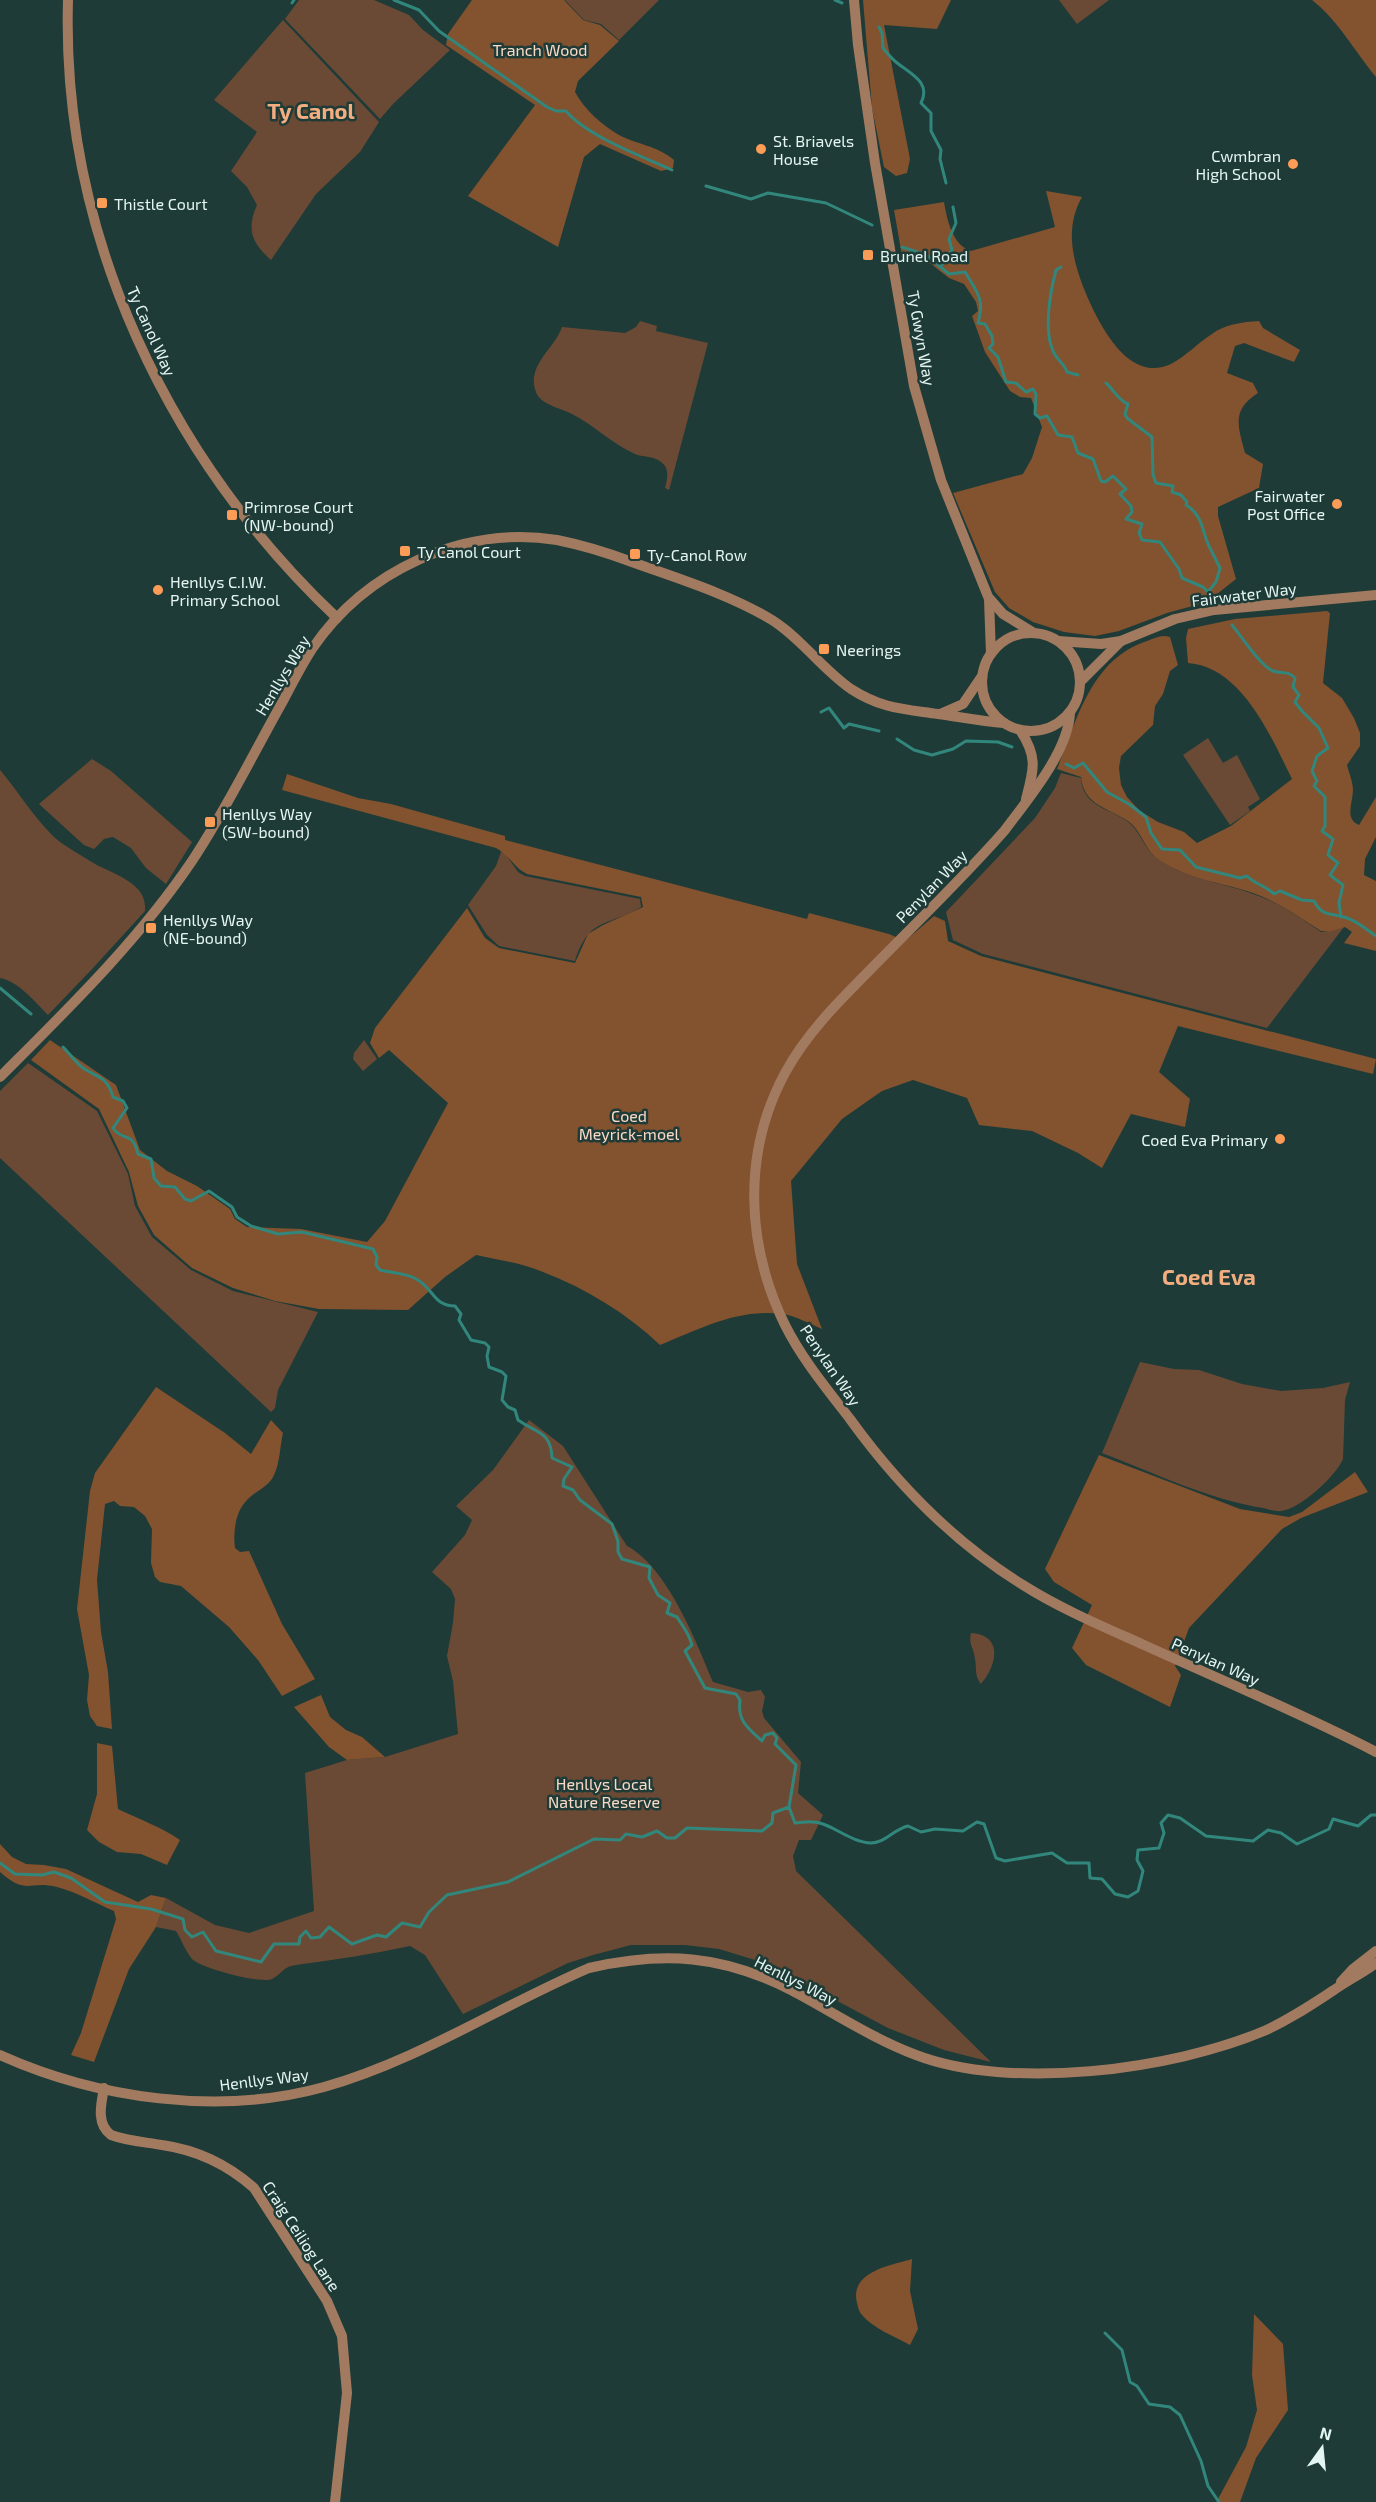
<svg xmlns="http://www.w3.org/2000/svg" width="1376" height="2502" font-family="'Exo 2',sans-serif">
	<rect width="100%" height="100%" fill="#1e3b37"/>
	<g fill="#6b4a35">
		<path d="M299,0H374L409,15L423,30L450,50L393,104L380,119L285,19Z"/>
		<path d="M565,0H659L619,40L601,24L584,20Z"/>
		<path d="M1059,0H1109L1077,24Z"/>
		<path d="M283,20L379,122L360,152L316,194L271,260C252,243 246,230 257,205L247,187L231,171L257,132L214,100Z"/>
		<path d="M640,321L657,326L656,331L708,343L669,490L665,488C667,481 669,472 665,466C657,455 645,458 635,454C612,444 594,425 572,414C562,409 552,407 543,401C539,398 536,394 535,389C528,364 555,348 562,327L625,333L636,327Z"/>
		<path d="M1208,738L1223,763L1237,755L1260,799L1248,807L1250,811L1230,825L1183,755Z"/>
		<path d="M92,759L111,771L192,842L166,884L146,868L131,848L113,837L104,839L94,849L84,845L39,804Z"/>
		<path d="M0,770C18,791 32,815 52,835C62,845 78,853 90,861C110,874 148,881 145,911L93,968L48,1015C35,1002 18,981 0,978Z"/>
		<path d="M1061,773L1081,778C1083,806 1106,807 1127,821C1139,829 1144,848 1155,857C1183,879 1221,882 1253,894C1278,902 1299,917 1321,932H1330L1344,927L1267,1028L983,954L953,940L946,912L1035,818L1055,788Z"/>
		<path d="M501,852H504L518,872L525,876L640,899L641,907C607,927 589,917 575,961L499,946L487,935L468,905L496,866Z"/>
		<path d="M364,1040L377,1059L363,1071L353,1059L354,1053Z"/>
		<path d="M28,1063L97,1111L128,1174L135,1206L152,1237L191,1270L233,1291L318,1312L278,1390L275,1408L271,1412L0,1158V1091Z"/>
		<path d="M1140,1362L1174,1369L1199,1370L1242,1384L1281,1391L1323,1388L1350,1382L1345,1400L1343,1459C1336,1476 1300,1509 1281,1511C1276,1512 1268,1509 1263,1508C1210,1500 1152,1472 1102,1453Z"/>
		<path d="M529,1420L563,1446L627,1546C667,1567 696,1641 713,1682L748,1692L761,1690L765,1697L762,1711L764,1718L801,1762L798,1793L823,1815L811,1840H799L793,1856L796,1871L991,2062L944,2050L888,2028L768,1964L719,1949L685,1945H631L593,1955L568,1963L463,2014L425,1955L410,1946C372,1954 334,1960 296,1965C282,1967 282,1974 272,1979C260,1984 201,1968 192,1959C186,1952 181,1939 176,1931L156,1927L166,1898L215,1925L249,1933L314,1911L305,1773L347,1760L385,1757L458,1734L453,1681L447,1656L453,1623L455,1599L451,1589L432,1572L465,1535L472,1520L456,1506L493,1470Z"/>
		<path d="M971,1633C1004,1635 997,1666 981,1684C974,1675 977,1669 975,1659C974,1648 968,1644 971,1633Z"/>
	</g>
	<g fill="#83522f">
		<path d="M472,0H564L583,20L600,25L619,41L578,81L575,92C584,109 602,125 619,135C638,145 656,145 674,160L673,168L661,171L600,144L584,157L558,247L468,196L535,105L446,45L448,34Z"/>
		<path d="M863,0H951L937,29L884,25L910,159L907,173L896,176L884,167L872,108Z"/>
		<path d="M1312,0H1376V77C1355,52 1338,20 1312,0Z"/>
		<path d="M1046,191L1082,197C1065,227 1072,258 1084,289C1097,320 1127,385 1171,364C1186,356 1198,343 1212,334C1225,324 1243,322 1259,321L1263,328L1300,350L1294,362L1244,343L1235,346L1227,373L1253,383L1258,393C1231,410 1238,426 1245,453L1263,464L1259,488L1218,507V516L1236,579L1207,602L1167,613L1119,631L1095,636L1064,632L1033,622L1009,608L995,592L953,493L1023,474L1032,458L1042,427L1031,398L1020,397L1010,391L985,352L972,316L978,311L976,302L964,284L949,278L931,264L902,256L894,210L944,202C947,219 952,245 971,251L1055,227Z"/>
		<path d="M1327,611L1330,613L1323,683L1342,698L1354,718L1360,733V746L1347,765C1349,773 1353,782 1353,790C1353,802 1344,819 1359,825L1376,797V837L1365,859L1364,875L1376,881V951L1344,943L1352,932L1345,927L1330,932L1321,931C1299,917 1278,902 1253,893C1221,882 1183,879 1155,857C1144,847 1140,829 1128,821C1106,807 1084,805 1081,777L1057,769C1077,720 1091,659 1147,641C1155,638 1162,634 1170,637L1178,665L1170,671L1163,694L1155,706L1153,725L1121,756L1119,768L1121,785L1127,797L1140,811L1158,822L1184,832L1197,843L1231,826L1292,779C1271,737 1242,667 1188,663L1186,638L1188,629L1235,619Z"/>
		<path d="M287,774L358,798L391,804L505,836V840L807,919L809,913L889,934L905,941L934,916L945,921L948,941L981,956L1376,1059L1373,1074L1178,1026L1159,1072L1190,1099L1185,1127L1131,1114L1102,1168L1078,1153L1032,1131L979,1125L967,1098L913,1080L882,1091L842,1119L791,1181L797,1264L822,1329C810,1324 796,1316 783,1314C739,1308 699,1329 660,1345C626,1313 587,1289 543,1272C522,1263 498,1260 476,1255L445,1277L408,1310L319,1309L275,1301L233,1288L192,1268L154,1235L138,1206L129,1172L99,1109L31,1060L50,1040L116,1085L140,1150L167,1171L197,1186L230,1209L235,1219L247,1227L301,1229L367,1242L385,1221L448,1103L389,1050L379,1058L370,1043L375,1028L467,908L485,938L499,948L575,963L588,934L603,925L643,907L641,897L527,874C514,868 509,855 496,848L282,790Z"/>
		<path d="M156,1387L225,1433L251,1454L271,1420L283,1433C280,1446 280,1463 274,1475C269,1487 255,1491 247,1500C235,1512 233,1533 235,1548L240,1552L249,1551L282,1624L315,1679L282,1696L258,1660L229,1627L181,1586L160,1582L155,1577L151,1563L152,1529L145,1516L134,1507L120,1506L114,1501L105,1504L97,1580L101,1632L108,1672L112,1729L97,1726L90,1716L87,1700L89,1675L77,1609L90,1491L95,1473Z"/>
		<path d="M1099,1455L1240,1509L1289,1517L1302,1512L1355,1472L1368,1492L1301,1518L1282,1529L1189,1628L1175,1666L1181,1675L1170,1707L1086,1665L1072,1648L1092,1605L1054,1582L1045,1569Z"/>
		<path d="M321,1695L330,1717L346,1730L362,1737L385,1757L347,1760L329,1747L294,1707Z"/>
		<path d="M97,1743L112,1746L118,1809C139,1819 161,1827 180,1840L167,1865L141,1854L117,1852L99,1842L87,1830L97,1794Z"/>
		<path d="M0,1844L12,1857L26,1864L44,1865L66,1869L138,1902L151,1895L166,1898L156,1927L129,1969L94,2062L71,2055L81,2033L116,1919L114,1911C95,1903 77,1892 57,1887C28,1880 27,1896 0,1872Z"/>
		<path d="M912,2259L910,2291L918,2329L910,2345C894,2336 874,2329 862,2315C859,2312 858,2307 857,2303C849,2272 891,2265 912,2259Z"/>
		<path d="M1254,2314L1283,2344L1288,2410L1256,2458L1240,2502H1219L1218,2499L1246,2447L1257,2410L1252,2375Z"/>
	</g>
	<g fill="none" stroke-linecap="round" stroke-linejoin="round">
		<g stroke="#32877d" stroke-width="3">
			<path d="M394,0L419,10L439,31L547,107L556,111H566C587,136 641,156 672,170"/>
			<path d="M835,0L842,3"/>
			<path d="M292,3L294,0"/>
			<path d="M879,27L882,33L883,48C887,53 891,58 896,62C909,73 932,82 921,103L931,113V131L941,150L940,159L946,183"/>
			<path d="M706,186L751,199L768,193L826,203L872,225"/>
			<path d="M902,247L926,255L949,274L965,272C977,292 985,299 978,323L985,324L992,336L993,344L989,348L998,357L1006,382L1016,383L1026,392L1033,389L1036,394L1035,414L1040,418L1047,416L1058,435L1072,437L1078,453L1093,459L1101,481L1105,482L1113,476L1126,489L1120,494L1131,506L1132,512L1126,519L1142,524L1139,533L1142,540L1160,542L1179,569L1182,578L1203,587L1213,597"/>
			<path d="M941,266L952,250L949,239L956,223L953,207"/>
			<path d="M1061,267L1056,270C1050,293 1043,332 1054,353C1058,361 1064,363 1067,372L1078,375"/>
			<path d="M1106,383C1114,390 1118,400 1128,404L1125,414L1127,418L1152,437L1153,475L1156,483L1173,486L1172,492L1181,495L1187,502L1186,505C1204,515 1202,535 1211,550C1214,556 1217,562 1220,568L1216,582L1208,592"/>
			<path d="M1232,625C1242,637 1260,665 1273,671C1282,674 1287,670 1295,678L1293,687L1299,695L1295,702L1302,711L1319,728L1328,748L1317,756L1312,771L1317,781L1314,786L1325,797V826L1322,831L1333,839L1328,855L1338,863L1330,875L1343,885L1339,903L1341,917"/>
			<path d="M821,712L829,708L844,728L849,724L879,731"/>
			<path d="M897,739L914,750L932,755L953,749L966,741L998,742L1012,747"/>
			<path d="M1066,764L1074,768L1083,763L1107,792L1129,804L1146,817L1151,833L1162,849L1180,850L1196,867L1240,878L1247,876C1256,885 1265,885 1274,894L1280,891L1302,900L1314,901C1323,918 1331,912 1347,918C1357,921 1367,930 1376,936"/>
			<path d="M0,988L31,1014"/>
			<path d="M63,1047C70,1054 76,1063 83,1068C98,1078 107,1076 113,1097L123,1101L127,1108L113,1128C123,1143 132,1129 138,1154L151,1159L154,1178L161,1186L175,1187L185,1199L191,1201L209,1191L232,1207L237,1217L251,1226L278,1234L302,1232L373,1249L377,1257L376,1265L380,1270C392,1273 408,1273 418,1280C434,1290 434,1306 455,1306L461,1314L459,1320L471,1340L485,1343L489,1347L487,1356L489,1367L502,1372L506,1376L502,1400L508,1407L515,1410L518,1420C536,1433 551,1431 552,1458L572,1467L564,1479L563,1486L573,1490L580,1500L612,1524L618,1541V1552L622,1559L650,1567L649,1578L658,1595L670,1603L667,1613L677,1617C683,1627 689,1633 692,1645L685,1651L705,1688L736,1694L740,1700C737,1721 748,1728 762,1741L765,1735L773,1733L777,1738L775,1744L796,1765L789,1807"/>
			<path d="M0,1863L15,1874L42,1875L54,1872L71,1878L105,1902L151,1909L183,1919L185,1930L192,1937L203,1932L216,1951L261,1962L274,1944H299L300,1937L306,1931L311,1938L320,1937L329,1927L352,1944L377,1935L386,1937L402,1923L420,1927L429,1912L447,1895L508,1882L594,1839L620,1840L626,1834L642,1837L657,1831L667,1838H675L687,1828L762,1831L772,1823L773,1813L789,1807L795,1823C801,1823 807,1821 813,1822C830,1822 849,1842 871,1843C885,1843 894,1829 908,1826L921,1832L935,1829L963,1831L977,1822L984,1824L996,1858L1005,1861L1052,1853L1067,1863H1089L1090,1878L1102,1879L1115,1894L1128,1897L1138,1891L1143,1871L1137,1860L1138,1850L1159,1848L1164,1833L1161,1823L1168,1815L1180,1818L1206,1836L1253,1841L1268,1830L1281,1833L1297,1844L1329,1829L1333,1819L1358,1826L1371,1815H1376"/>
			<path d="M1105,2333L1122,2350L1130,2382L1137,2386L1149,2404L1170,2407L1180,2415L1201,2461L1208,2486L1219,2502"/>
		</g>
		<g stroke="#a27a5f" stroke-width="10">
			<path d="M68,0C61,235 168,458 337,618"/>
			<path d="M854,0L858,45L875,163L914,386L941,480L989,599L991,654"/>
			<path d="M990,599L1003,614L1034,633"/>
			<circle cx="1031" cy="682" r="49"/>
			<path d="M1058,641L1101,644L1121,641L1175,619L1214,610L1376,595"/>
			<path d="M1081,681L1121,641"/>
			<path d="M1070,713C1068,752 1028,799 1005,830C963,878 915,924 870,970C839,1001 806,1034 785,1073C742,1153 746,1245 785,1325C802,1359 827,1389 850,1419C897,1484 955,1543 1023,1585C1061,1609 1104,1627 1144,1645C1221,1680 1301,1713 1376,1752"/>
			<path d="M940,714L963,704L982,676"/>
			<path d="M1020,730C1038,757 1034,769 1026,799"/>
			<path d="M0,1077C68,1009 138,941 192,861C226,810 253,754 283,701C292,684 301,666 312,649C365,571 462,525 557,540C582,545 608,553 632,562C679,579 729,594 772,620C802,639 822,669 851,689C882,709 904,709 938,714C960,717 981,721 1004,723"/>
			<path d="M1341,1982L1353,1969L1376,1951"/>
			<path d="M0,2055C98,2099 219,2116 324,2087C417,2061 500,2006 589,1968C664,1951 722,1955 791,1990C833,2012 871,2038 916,2055C1010,2091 1172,2070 1264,2031C1289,2020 1311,2005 1334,1990C1348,1980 1363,1973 1376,1963"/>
			<path d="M104,2088C101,2104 96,2124 111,2135C127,2141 144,2142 162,2145C197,2150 227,2164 254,2188L327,2301L342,2336L347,2393L335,2502"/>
		</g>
	</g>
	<g fill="#fd9c56" stroke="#1e3b37" stroke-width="2">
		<circle cx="761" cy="149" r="6"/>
		<circle cx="1293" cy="164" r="6"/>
		<rect x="96" y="197" width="12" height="12" rx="3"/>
		<rect x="862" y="249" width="12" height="12" rx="3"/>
		<circle cx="1337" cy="504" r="6"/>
		<rect x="226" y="509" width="12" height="12" rx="3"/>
		<rect x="399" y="545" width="12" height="12" rx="3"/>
		<rect x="629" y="548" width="12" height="12" rx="3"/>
		<circle cx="158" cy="590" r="6"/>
		<rect x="818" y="643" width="12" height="12" rx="3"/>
		<rect x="204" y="816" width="12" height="12" rx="3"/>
		<rect x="145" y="922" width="12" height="12" rx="3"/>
		<circle cx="1280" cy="1139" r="6"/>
	</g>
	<g text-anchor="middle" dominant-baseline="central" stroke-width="5" stroke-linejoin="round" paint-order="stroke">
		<g font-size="16" fill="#fadac6" stroke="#1e3b37">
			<text x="540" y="49">Tranch Wood</text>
			<text x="629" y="1115">Coed<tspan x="629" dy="18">Meyrick-moel</tspan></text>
			<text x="604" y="1783">Henllys Local<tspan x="604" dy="18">Nature Reserve</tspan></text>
		</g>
		<g font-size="16" fill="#e4f5f2" stroke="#1e3b37" text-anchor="start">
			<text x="773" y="140">St. Briavels<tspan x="773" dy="18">House</tspan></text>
			<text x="1281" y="155" text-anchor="end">Cwmbran<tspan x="1281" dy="18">High School</tspan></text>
			<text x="114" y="203">Thistle Court</text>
			<text x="880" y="255">Brunel Road</text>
			<text x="1325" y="495" text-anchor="end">Fairwater<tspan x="1325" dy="18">Post Office</tspan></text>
			<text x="244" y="506">Primrose Court<tspan x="244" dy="18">(NW-bound)</tspan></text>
			<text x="417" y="551">Ty Canol Court</text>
			<text x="647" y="554">Ty-Canol Row</text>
			<text x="170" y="581">Henllys C.I.W.<tspan x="170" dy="18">Primary School</tspan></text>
			<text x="836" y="649">Neerings</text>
			<text x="222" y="813">Henllys Way<tspan x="222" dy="18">(SW-bound)</tspan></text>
			<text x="163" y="919">Henllys Way<tspan x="163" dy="18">(NE-bound)</tspan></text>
			<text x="1268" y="1139" text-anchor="end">Coed Eva Primary</text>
		</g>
		<g font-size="16" fill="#e4f5f2" stroke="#1e3b37">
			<text transform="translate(152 331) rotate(66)">Ty Canol Way</text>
			<text transform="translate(922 338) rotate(80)">Ty Gwyn Way</text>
			<text transform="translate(1244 594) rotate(-7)">Fairwater Way</text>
			<text transform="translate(282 675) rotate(-59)">Henllys Way</text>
			<text transform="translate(931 886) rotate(-46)">Penylan Way</text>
			<text transform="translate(831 1365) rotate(56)">Penylan Way</text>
			<text transform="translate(1216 1661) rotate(24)">Penylan Way</text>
			<text transform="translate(796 1980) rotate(27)">Henllys Way</text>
			<text transform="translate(264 2079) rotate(-7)">Henllys Way</text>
			<text transform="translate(302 2236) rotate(57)">Craig Ceiliog Lane</text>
		</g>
		<g font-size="22" font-weight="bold" fill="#f2ae81" stroke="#1e3b37">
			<text x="311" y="110">Ty Canol</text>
			<text x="1209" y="1276">Coed Eva</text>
		</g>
	</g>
	<g transform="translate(1322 2448) rotate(15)" stroke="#1e3b37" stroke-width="4.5" paint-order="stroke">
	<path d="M0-4.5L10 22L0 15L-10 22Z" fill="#e4f5f2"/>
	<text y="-9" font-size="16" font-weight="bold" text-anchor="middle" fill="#e4f5f2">N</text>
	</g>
</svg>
